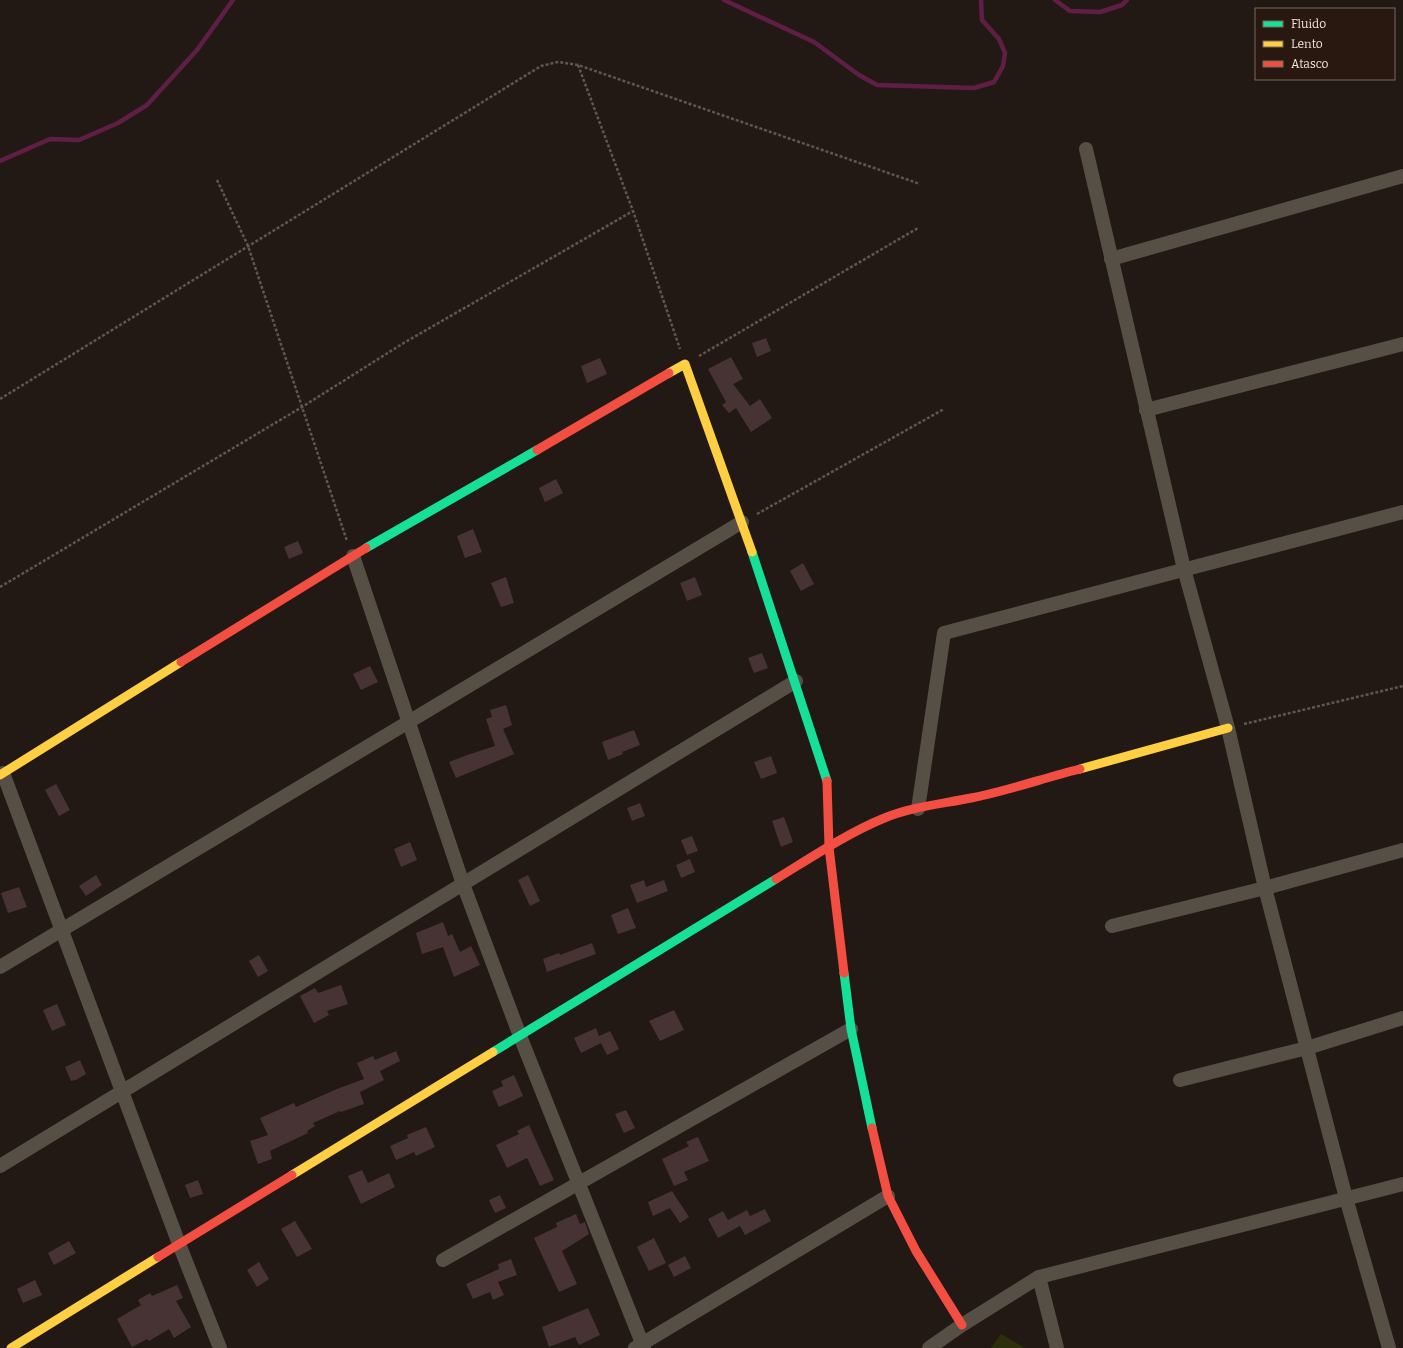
<svg xmlns="http://www.w3.org/2000/svg" width="1403" height="1348" font-family="Bitter,serif">
	<rect width="100%" height="100%" fill="#221915"/>
	<path fill="#2c2f0b" d="M1001,1334L1025,1348H991Z"/>
	<g fill="none" stroke-linecap="round" stroke-linejoin="round">
		<g stroke="#601e47" stroke-width="4.5">
			<path d="M724,0L814,42L859,75L877,85L974,88L994,82L1003,66L1005,53L999,39L982,20L981,0"/>
			<path d="M1055,0L1070,11L1100,12L1122,5L1127,0"/>
			<path d="M0,161L50,139L79,140L118,123L147,105L197,50L233,0"/>
		</g>
	</g>
	<g fill="#473333">
		<path d="M766,338L771,351L757,357L752,343Z"/>
		<path d="M731,357L743,379L733,384L750,406L760,399L772,418L751,432L736,408L729,413L722,405L726,402L708,369Z"/>
		<path d="M600,358L607,374L587,383L581,366Z"/>
		<path d="M556,479L563,493L545,502L539,488Z"/>
		<path d="M473,529L482,552L465,558L457,536Z"/>
		<path d="M298,541L303,553L289,559L284,547Z"/>
		<path d="M803,563L814,584L801,591L790,571Z"/>
		<path d="M506,577L514,603L501,607L491,583Z"/>
		<path d="M695,577L702,595L687,601L680,583Z"/>
		<path d="M762,653L768,668L754,673L748,658Z"/>
		<path d="M370,666L378,682L361,690L353,674Z"/>
		<path d="M506,705L512,725L503,729L514,754L456,778L449,762L467,755L495,746L486,719L492,717L490,710Z"/>
		<path d="M634,730L640,745L622,752L623,754L608,760L602,742Z"/>
		<path d="M771,756L777,773L761,779L754,762Z"/>
		<path d="M56,784L70,810L59,816L45,790Z"/>
		<path d="M640,803L645,816L632,821L627,808Z"/>
		<path d="M784,817L793,842L781,847L772,821Z"/>
		<path d="M692,836L698,851L687,855L681,840Z"/>
		<path d="M410,842L417,860L401,867L394,849Z"/>
		<path d="M690,859L695,872L681,878L676,865Z"/>
		<path d="M96,875L102,885L86,896L79,886Z"/>
		<path d="M528,875L540,901L530,906L518,880Z"/>
		<path d="M644,880L646,887L664,880L668,891L637,903L630,885Z"/>
		<path d="M19,887L27,907L8,913L1,893Z"/>
		<path d="M628,908L636,928L618,934L611,915Z"/>
		<path d="M443,922L448,936L452,934L460,952L471,946L480,965L454,977L443,947L422,954L416,933Z"/>
		<path d="M592,943L596,954L547,972L543,959L559,953L560,955Z"/>
		<path d="M259,955L268,971L258,977L249,961Z"/>
		<path d="M341,985L348,1004L327,1011L329,1015L314,1023L300,996L315,988L318,993Z"/>
		<path d="M57,1004L66,1025L52,1031L43,1010Z"/>
		<path d="M674,1010L684,1030L660,1041L649,1021Z"/>
		<path d="M596,1028L599,1036L610,1031L619,1049L607,1055L601,1043L581,1053L574,1038Z"/>
		<path d="M396,1051L400,1061L380,1071L384,1080L360,1092L364,1104L341,1112L340,1111L313,1123L315,1126L307,1131L308,1133L270,1151L272,1159L258,1164L250,1141L268,1135L260,1118L294,1103L296,1107L337,1089L364,1079L357,1063L373,1056L375,1060Z"/>
		<path d="M80,1060L86,1074L76,1080L71,1081L65,1067Z"/>
		<path d="M514,1075L523,1096L499,1107L492,1091L503,1086L501,1081Z"/>
		<path d="M626,1110L635,1128L624,1133L615,1114Z"/>
		<path d="M529,1125L554,1180L540,1186L527,1158L507,1168L496,1145L519,1134L517,1131Z"/>
		<path d="M426,1127L435,1147L416,1156L414,1152L396,1160L390,1146L408,1138L407,1135Z"/>
		<path d="M698,1137L709,1161L684,1172L688,1180L674,1186L662,1159L689,1146L686,1142Z"/>
		<path d="M362,1170L368,1183L389,1173L395,1187L361,1204L348,1176Z"/>
		<path d="M198,1180L203,1194L190,1198L185,1185Z"/>
		<path d="M672,1191L689,1217L680,1223L670,1208L653,1216L648,1202Z"/>
		<path d="M500,1195L506,1208L495,1213L489,1200Z"/>
		<path d="M765,1209L771,1221L745,1235L740,1226L718,1238L708,1219L723,1211L728,1220L747,1210L750,1216Z"/>
		<path d="M576,1214L580,1224L585,1222L589,1234L562,1251L577,1284L559,1292L534,1238L557,1227L556,1223Z"/>
		<path d="M295,1221L312,1249L297,1257L281,1229Z"/>
		<path d="M654,1238L666,1263L649,1271L637,1247Z"/>
		<path d="M69,1241L76,1253L54,1265L48,1253Z"/>
		<path d="M685,1256L691,1268L674,1277L668,1265Z"/>
		<path d="M511,1259L517,1275L498,1282L504,1295L493,1300L490,1292L473,1299L466,1284L499,1269L498,1264Z"/>
		<path d="M259,1262L269,1279L257,1287L247,1270Z"/>
		<path d="M35,1280L42,1295L23,1303L17,1289Z"/>
		<path d="M177,1285L183,1298L176,1301L191,1327L174,1338L169,1329L149,1341L147,1339L132,1347L117,1319L141,1305L138,1300L150,1293L152,1296Z"/>
		<path d="M588,1308L600,1335L579,1345L575,1337L549,1347L542,1327Z"/>
	</g>
	<g fill="none" stroke-linecap="round" stroke-linejoin="round">
		<g stroke="#5e5750" stroke-width="2.5" stroke-dasharray="3 2" stroke-linecap="butt">
			<path d="M578,65L633,211L680,349"/>
			<path d="M217,180L248,246L347,541"/>
			<path d="M699,356L918,228"/>
			<path d="M0,399L541,66L558,62L578,65L920,184"/>
			<path d="M757,514L944,409"/>
			<path d="M0,587L302,407L402,344L633,211"/>
			<path d="M1244,724L1403,686"/>
		</g>
		<g stroke="#564f45" stroke-width="14">
			<path d="M1086,149L1184,569L1228,728L1265,888L1346,1198L1389,1348"/>
			<path d="M1111,259L1403,176"/>
			<path d="M1146,410L1403,344"/>
			<path d="M353,556L463,884L520,1036L644,1348"/>
			<path d="M3,773L179,1244L220,1348"/>
			<path d="M918,809L944,633L1403,512"/>
			<path d="M1112,926L1265,888L1403,850"/>
			<path d="M0,967L742,522"/>
			<path d="M1180,1080L1307,1048L1403,1018"/>
			<path d="M0,1166L796,681"/>
			<path d="M443,1260L851,1029"/>
			<path d="M1039,1277L1057,1348"/>
			<path d="M635,1348L888,1196"/>
			<path d="M929,1348L962,1325L1039,1277L1403,1184"/>
		</g>
		<g stroke="#16e098" stroke-width="9">
			<path d="M366,548L537,450"/>
			<path d="M752,552L827,781"/>
			<path d="M844,973L851,1029L872,1128"/>
			<path d="M493,1052L776,879"/>
		</g>
		<g stroke="#ffcf43" stroke-width="9">
			<path d="M669,373L685,364L752,552"/>
			<path d="M1080,769L1228,728"/>
			<path d="M0,775L181,662"/>
			<path d="M292,1175L493,1052"/>
			<path d="M11,1348L158,1257"/>
		</g>
		<g stroke="#f24e42" stroke-width="9">
			<path d="M537,450L669,373"/>
			<path d="M181,662L366,548"/>
			<path d="M827,781L829,847L844,973"/>
			<path d="M776,879C809,859 846,834 882,819C910,807 941,804 971,798C1007,791 1044,778 1080,769"/>
			<path d="M872,1128L888,1196L916,1251L962,1325"/>
			<path d="M158,1257L292,1175"/>
		</g>
	</g>
	<rect x="1255" y="8" width="140" height="72" fill="#28180f" stroke="#796a63"/>
	<rect x="1263" y="21" width="20" height="6" fill="#16e098" stroke="#796a63"/>
	<text x="1291" y="28" font-size="12" fill="#f2e6e0">Fluido</text>
	<rect x="1263" y="41" width="20" height="6" fill="#ffcf43" stroke="#796a63"/>
	<text x="1291" y="48" font-size="12" fill="#f2e6e0">Lento</text>
	<rect x="1263" y="61" width="20" height="6" fill="#f24e42" stroke="#796a63"/>
	<text x="1291" y="68" font-size="12" fill="#f2e6e0">Atasco</text>
</svg>
